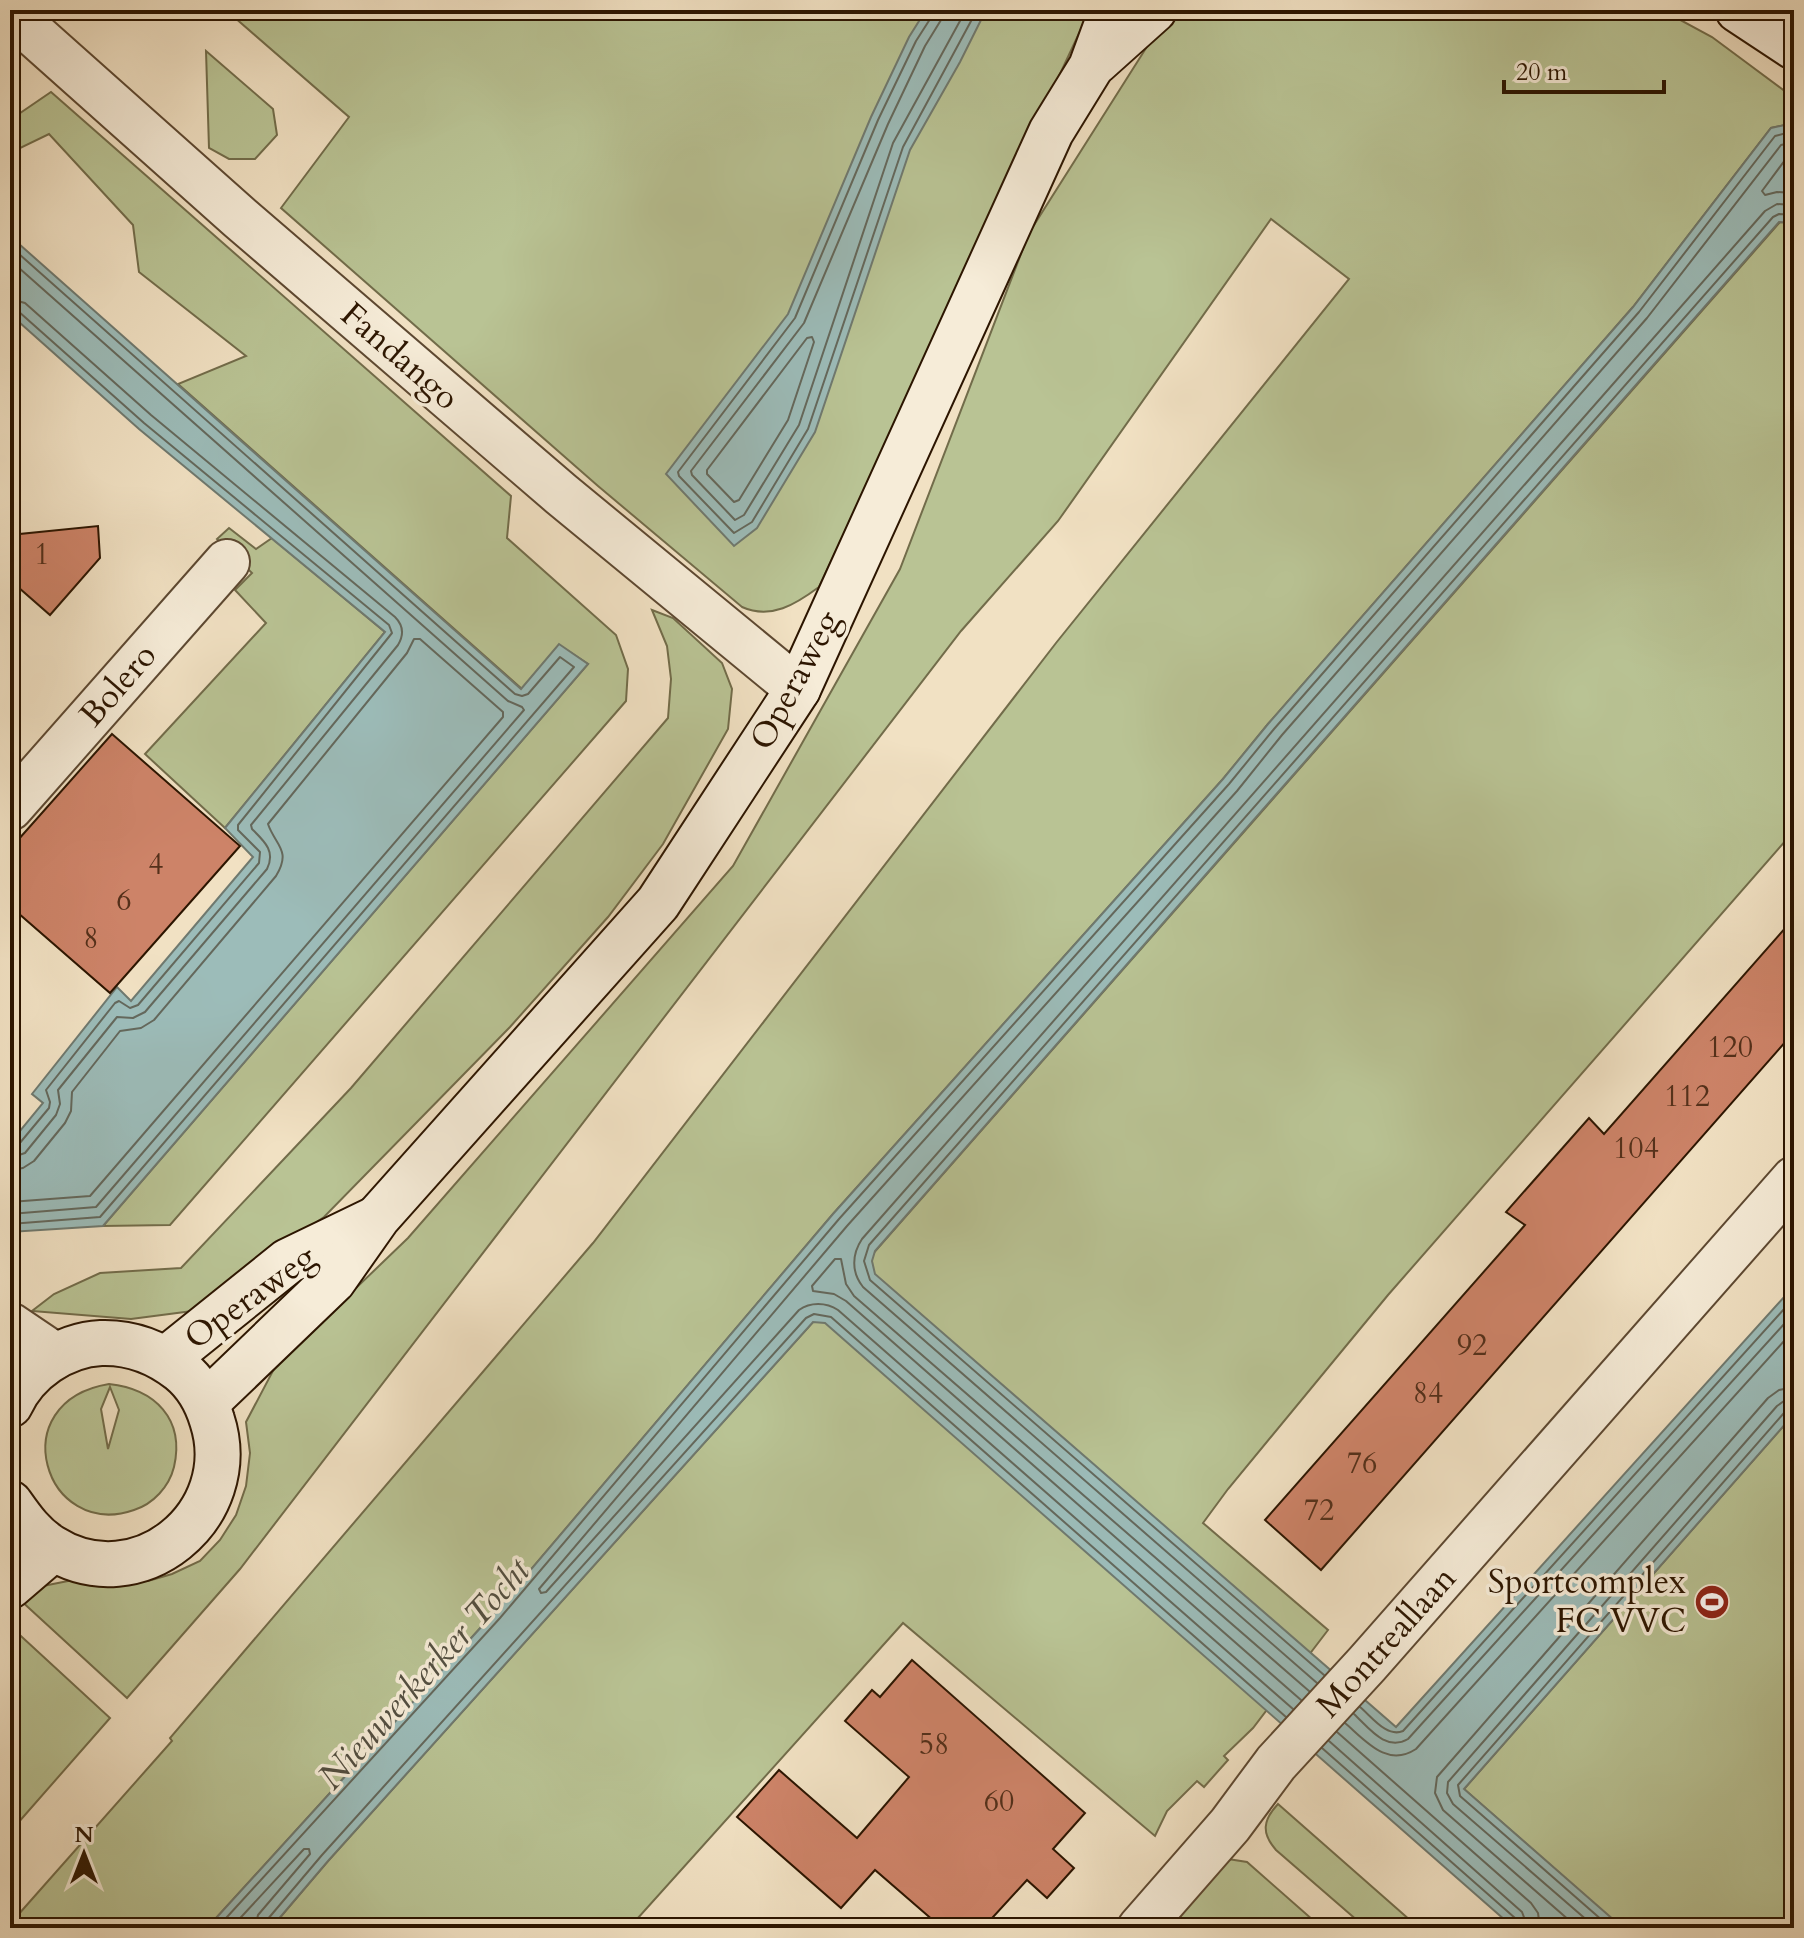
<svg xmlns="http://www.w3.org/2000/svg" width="1804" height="1938" font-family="Cardo,serif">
	<rect width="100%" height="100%" fill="#f1e1c3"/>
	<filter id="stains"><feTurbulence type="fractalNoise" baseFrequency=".0025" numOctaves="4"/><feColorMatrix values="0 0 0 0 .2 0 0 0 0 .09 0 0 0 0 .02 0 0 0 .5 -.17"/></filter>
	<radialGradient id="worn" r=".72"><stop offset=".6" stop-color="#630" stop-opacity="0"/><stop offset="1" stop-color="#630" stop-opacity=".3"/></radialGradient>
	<g fill="#b9c394" stroke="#726c4a" stroke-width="2" fill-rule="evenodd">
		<path d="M226,10H1090L819,587C796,604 771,620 742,607L598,486L281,208L349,117Z"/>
		<path d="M1174,10H1662L1712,37L1794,98V123L1771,128L1633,307L1268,724L1223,779L833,1214L494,1613L207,1928H10V1924L156,1759L172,1741L170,1738L593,1243L1056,643L1349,279L1271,219L1058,521L961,631L240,1569L127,1698L18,1598L43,1586L68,1581H148L172,1574L200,1561L220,1540L236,1515L246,1486L250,1453L246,1422L276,1365L408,1238L733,866L900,569L1029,233L1148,45Z"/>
		<path d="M206,51L273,109L277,135L255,159H229L209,148Z"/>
		<path d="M51,92L511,496L507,538L616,635L628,669L626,701L170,1225L103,1226L588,664L559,645L522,689L178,384L246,356L139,272L133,225L49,134L10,153V120Z"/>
		<path d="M1780,222L1794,223V831L1388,1295L1228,1489L1203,1523L1328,1630L1253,1728L1224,1756L1228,1760L1204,1787L1197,1781L1167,1811L1155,1836L903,1623L629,1928H271L328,1861L813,1322Z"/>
		<path d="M229,528L256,549L272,538L385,632L225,828L145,754L266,623L235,590L252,573L217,539Z"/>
		<path d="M652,610L673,618L722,663L732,689L728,729L663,844L608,917L510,1027L324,1217L279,1248L200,1310L131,1319L32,1311L54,1294L100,1273L181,1268L351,1088L668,718L671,679L667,646Z"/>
		<path d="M109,1384C155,1389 185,1419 174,1467C169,1487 153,1504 134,1510C45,1541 1,1402 109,1384ZM110,1387L119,1410L108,1449L101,1409Z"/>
		<path d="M1794,1414V1928H1622L1464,1789Z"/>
		<path d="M10,1626L110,1718L10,1832Z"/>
		<path d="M1278,1804L1419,1928H1366L1276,1850C1261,1833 1263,1820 1278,1804Z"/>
		<path d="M1228,1859L1247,1862L1322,1928H1163Z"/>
	</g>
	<g fill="#9cbcb9" stroke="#6f796f" stroke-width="2">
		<path d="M926,10H986L960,62L910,150L815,432L757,528L734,546L666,474L788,314L871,117L909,37Z"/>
		<path d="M1794,123V223L1779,222L875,1251L872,1261L875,1274L1396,1727L1794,1286V1414L1464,1789L1623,1928H1514L825,1323L813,1322L328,1861L271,1928H207L494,1613L833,1214L1223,779L1268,724L1633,307L1771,128Z"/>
		<path d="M10,236L521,689L559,644L588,664L103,1226L10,1232V1143L43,1103L32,1094L117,987L131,1001L253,857L225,828L385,632L139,429L10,314Z"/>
	</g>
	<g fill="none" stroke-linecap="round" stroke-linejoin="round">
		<g stroke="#64685c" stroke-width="2">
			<path d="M932,10V16L916,41L878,120L795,318L678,472L679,476L734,533L752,522L808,429L903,147L977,10"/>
			<path d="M942,10L941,20L925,46L888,124L804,323L691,471L692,475L735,520L744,515L799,425L893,143L966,10"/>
			<path d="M1794,154L1788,156L1762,191L1765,195L1777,192L1794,193"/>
			<path d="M10,246L515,694L522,696L528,694L560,657L574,667L100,1217L10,1224"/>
			<path d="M10,260L508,701L522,707L524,710L96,1207L10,1214"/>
			<path d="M10,299L25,303L151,415L395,617C403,625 404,635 398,645L251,825L252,829C264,841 276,851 267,869L145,1012L133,1018L117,1017L58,1090L60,1104L56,1115L25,1153L10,1158"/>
			<path d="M10,309L18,311L144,423L389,625L392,633L238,825V830L260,852L259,863L138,1005L130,1008L119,1001L115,1003L46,1090L50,1102L49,1108L19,1144L10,1148"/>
			<path d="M812,337L814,342L788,420L739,500L734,502L707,474V470L807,338Z"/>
			<path d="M10,1170L23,1168L34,1161L65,1123L71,1111L72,1092L120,1031L141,1028L154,1020L276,876C292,850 275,845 268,824L407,653L414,639H420L503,712V717L90,1196L10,1202"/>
			<path d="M1324,1675L870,1280L864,1261L869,1245L1773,217L1779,214L1794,215"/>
			<path d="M1317,1683L863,1287C851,1272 852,1254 862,1239L1765,211L1777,204L1794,205"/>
			<path d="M1301,1700L846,1301L834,1294L813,1291L812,1286L835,1259H841L846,1284L854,1296L1309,1691"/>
			<path d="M1360,1707C1372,1717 1387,1738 1403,1731L1794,1298"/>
			<path d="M1293,1709L838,1310C826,1302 810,1302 799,1310L546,1592L541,1593L539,1589L847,1226L1237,791L1282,735L1647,318L1781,145L1794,142"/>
			<path d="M1354,1714C1369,1728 1386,1752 1408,1739L1794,1313"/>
			<path d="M1345,1723C1366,1741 1387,1768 1416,1749L1794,1330"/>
			<path d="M1337,1732L1531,1903L1538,1913L1540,1928"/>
			<path d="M1329,1741L1522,1912L1528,1928"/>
			<path d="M1322,1748L1515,1918L1518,1928"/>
			<path d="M217,1928L500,1618L839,1219L1229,784L1274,729L1639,312L1775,136L1794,131"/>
			<path d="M231,1928L304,1849H309L310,1854L258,1915L255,1928"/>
			<path d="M266,1928L267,1920L322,1855L806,1318L814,1314L831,1317L1286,1717"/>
			<path d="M1578,1928L1443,1810L1435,1793L1437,1777L1768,1398L1779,1390L1794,1387"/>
			<path d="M1596,1928L1453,1804L1447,1793L1448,1782L1777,1406L1784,1401L1794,1399"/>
			<path d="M1611,1928L1460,1796L1458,1785L1784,1413L1794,1409"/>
		</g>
	</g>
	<g fill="#cd8368" stroke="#2c1500" stroke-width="2">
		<path d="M98,526L100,558L50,615L10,580V535Z"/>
		<path d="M112,734L240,846L110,993L10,906V849Z"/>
		<path d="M1794,918V1032L1321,1570L1265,1520L1525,1225L1506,1212L1589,1118L1604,1134Z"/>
		<path d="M912,1660L1085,1813L1053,1849L1074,1868L1047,1898L1027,1880L983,1928H942L875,1870L841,1908L737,1817L779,1770L857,1838L909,1777L845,1721L872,1690L880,1697Z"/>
	</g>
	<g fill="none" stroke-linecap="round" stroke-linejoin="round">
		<g stroke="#5d4831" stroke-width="48">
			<g id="street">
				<path d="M10,13L240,218L561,494L798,689"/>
				<path d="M10,808L227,562"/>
				<path d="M10,1325L56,1356"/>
				<path d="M1140,1928L1230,1825L1276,1763L1367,1664L1794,1179"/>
			</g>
		</g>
		<g stroke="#2c1500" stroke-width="48">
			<g id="secondary">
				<path d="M1738,10L1794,47"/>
				<path d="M1096,62L1154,10"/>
				<path d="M166,1359L288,1261L373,1220"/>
				<path d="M207,1402L333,1281L378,1217L658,903L798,689L1051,132L1091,67L1112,10"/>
				<path d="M10,1405C26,1370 63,1345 101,1343C131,1342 157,1352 180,1370C196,1383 206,1400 212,1420C243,1515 138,1602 51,1547C33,1536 22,1520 10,1503"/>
				<path d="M10,1586L53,1549"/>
			</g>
		</g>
		<use href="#street" stroke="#f6ecd8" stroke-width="44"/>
		<use href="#secondary" stroke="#f6ecd8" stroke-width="44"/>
	</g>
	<defs>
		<g id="stadium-disc" transform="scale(1.8)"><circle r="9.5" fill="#8f2418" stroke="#f6ecd8"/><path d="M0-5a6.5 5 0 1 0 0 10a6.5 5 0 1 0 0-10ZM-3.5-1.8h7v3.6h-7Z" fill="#fff"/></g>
	</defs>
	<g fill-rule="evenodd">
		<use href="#stadium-disc" x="1712" y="1602"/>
	</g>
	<g text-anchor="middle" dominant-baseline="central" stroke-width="7" stroke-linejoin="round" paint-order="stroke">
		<g font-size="30" fill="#54301a">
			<text x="42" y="554">1</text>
			<text x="156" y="864">4</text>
			<text x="124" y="900">6</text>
			<text x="91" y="938">8</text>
			<text x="1730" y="1047">120</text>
			<text x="1687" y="1096">112</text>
			<text x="1636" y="1148">104</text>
			<text x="1472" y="1345">92</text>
			<text x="1428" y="1393">84</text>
			<text x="1362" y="1463">76</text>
			<text x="1319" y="1510">72</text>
			<text x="934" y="1744">58</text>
			<text x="999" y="1801">60</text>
		</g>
		<g font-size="34" fill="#2c1500" stroke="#f6ecd8">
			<text transform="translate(400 356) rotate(41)">Fandango</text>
			<text transform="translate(795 680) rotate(-62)">Operaweg</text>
			<text transform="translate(118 685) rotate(-49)">Bolero</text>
			<text transform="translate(250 1297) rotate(-36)">Operaweg</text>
			<text transform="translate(1386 1642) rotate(-48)">Montreallaan</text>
		</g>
		<g font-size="34" fill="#2c1500" stroke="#f6ecd8" text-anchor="end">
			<text x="1686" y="1582">Sportcomplex<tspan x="1686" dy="39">FC VVC</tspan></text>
		</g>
		<g font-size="36" font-style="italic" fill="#534f41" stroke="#f6ecd8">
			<text transform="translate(424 1674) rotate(-48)">Nieuwerkerker Tocht</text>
		</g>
	</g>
	<rect width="1804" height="1938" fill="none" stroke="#f1e1c3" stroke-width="40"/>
	<rect x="12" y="12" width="1780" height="1914" fill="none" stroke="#2c1500" stroke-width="4"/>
	<rect x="20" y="20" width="1764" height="1898" fill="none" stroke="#2c1500" stroke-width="2"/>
	<g transform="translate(84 1854)" stroke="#f6ecd8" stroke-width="6" paint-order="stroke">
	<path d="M0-6L14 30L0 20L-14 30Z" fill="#2c1500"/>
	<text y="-12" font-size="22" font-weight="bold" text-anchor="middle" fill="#2c1500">N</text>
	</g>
	<path d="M1504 80v12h160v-12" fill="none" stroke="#2c1500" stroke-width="4"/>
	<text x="1516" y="80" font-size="24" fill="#2c1500" stroke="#f6ecd8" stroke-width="6" paint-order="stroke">20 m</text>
	<rect width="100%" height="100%" filter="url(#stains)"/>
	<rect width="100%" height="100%" fill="url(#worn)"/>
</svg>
